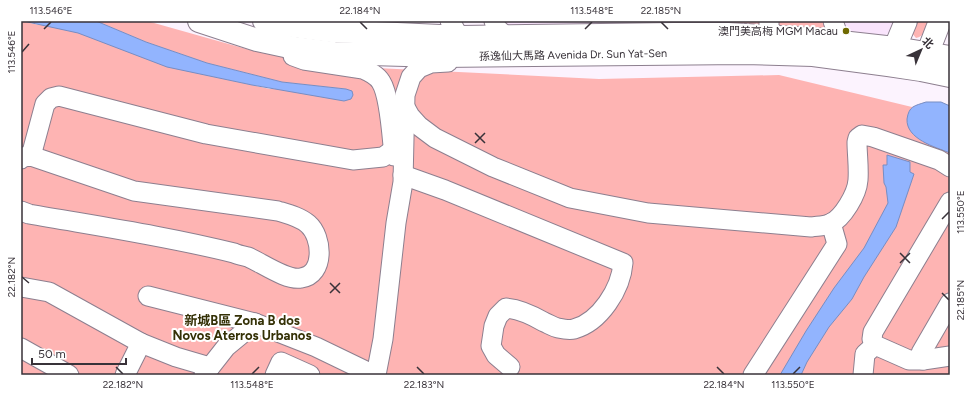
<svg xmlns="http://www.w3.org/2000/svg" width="971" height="396" font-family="Figtree,'Noto Sans SC',sans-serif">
	<rect width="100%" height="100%" fill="#fcf3fe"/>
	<path fill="#f9e4fc" d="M494,21H896L888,33L881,38L492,26Z"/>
	<g fill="#feb4b3">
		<path d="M21,21L39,25L88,21L197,73L252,85L270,89H346L282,82L207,63L146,42L96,21H147L250,50L335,66L599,79L779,75L912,107L926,102L950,106V375H21Z"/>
		<path d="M661,21H764V25Z"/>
		<path d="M773,21H829L831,30L773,27Z"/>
		<path d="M916,21H929C926,28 924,37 916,38L911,32Z"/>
	</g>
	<g fill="#92b4fe" stroke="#778dc3">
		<path d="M23,21H96L146,42L207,63L282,82L346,89L352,91L353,95L351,99L344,101L252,85L167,67L78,33Z"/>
		<path d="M926,102H941L950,106V153C935,147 906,139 907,119C909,106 914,106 926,102Z"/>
		<path d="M887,155L910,162V172L914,174L896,227L864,277L852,299L829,327L807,362L801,375H780L806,331L834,288L864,248L888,203L886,187L884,183L883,165H887Z"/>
	</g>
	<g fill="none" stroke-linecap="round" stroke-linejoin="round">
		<g stroke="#8d7f8f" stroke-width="21">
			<g id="minor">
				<path d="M450,21L458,35L462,37"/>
				<path d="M494,21C496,29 501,33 509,37"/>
				<path d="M769,21V28L776,37"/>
				<path d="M833,21L839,38L844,42"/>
				<path d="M293,56L304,60L363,69C370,72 377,75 381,82C390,96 392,138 394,156"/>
				<path d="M405,107L410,116L419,126L435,138L493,167L570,198L648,213L811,227C818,226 824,226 830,224C843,218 857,194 858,180C859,167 857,154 857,142L858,138L862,135L873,137L939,160L950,167"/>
				<path d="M31,156L45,104L51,98L59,96L206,134L353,160L383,157L393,150"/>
				<path d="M21,159L23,157L31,156L134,191L278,211C288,214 300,217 308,224C323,237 325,275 301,278C287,281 262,263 248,257C244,256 238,255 234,253C166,236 97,226 29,214L21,211"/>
				<path d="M403,175L445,190L623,263C621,289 600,322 574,329C570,330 563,329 558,328C553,327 549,324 544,322C532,315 520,309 506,308L498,316L494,326L491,346L496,355L510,367"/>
				<path d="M950,202L873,332L872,339L875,345L909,360H923L950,356"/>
				<path d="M21,287L49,292L141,343L176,357L210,367"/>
				<path d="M148,296L255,323L316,347L374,375"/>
				<path d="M21,348L69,375"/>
				<path d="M923,360L921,353L950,303"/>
				<path d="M125,375L141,343"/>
				<path d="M204,375L226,347L255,323"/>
				<path d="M275,375L281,362L310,375"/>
				<path d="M376,375L383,339L396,223L403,182L405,95L411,77L419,68L431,63L448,62"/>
				<path d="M753,375L837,244L831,223"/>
				<path d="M863,375L865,354L875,345"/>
			</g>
		</g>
		<g stroke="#8d7f8f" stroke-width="24">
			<g id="major">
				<path d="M199,21L257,40L294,48L334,53L441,56L744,53L813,55L888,65L921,70L950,76"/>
				<path d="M264,21L293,26L332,31L462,37L674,34H728L814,39L895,48L950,57"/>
				<path d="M889,62L906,21"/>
				<path d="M923,65L940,21"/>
			</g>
		</g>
		<use href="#minor" stroke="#fff" stroke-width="19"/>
		<use href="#major" stroke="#fff" stroke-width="22"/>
	</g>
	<path fill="none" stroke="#383239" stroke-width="1.5" d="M360,22L367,29M661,22L668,29M44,29L51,22M585,29L592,22M22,52L29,44M475,133L485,143M475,143L485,133M942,219L949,212M900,253L910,263M900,263L910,253M22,277L29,283M330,283L340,293M330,293L340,283M942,293L949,300M116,367L123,374M417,367L424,374M717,367L724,374M252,374L259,367M793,374L800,367"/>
	<circle fill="#6f6901" stroke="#fff" stroke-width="1.5" cx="846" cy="31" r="4"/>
	<g text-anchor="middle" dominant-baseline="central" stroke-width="4" stroke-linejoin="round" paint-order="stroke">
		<g font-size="11" fill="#383239" stroke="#fff" text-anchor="end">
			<text x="838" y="31">澳門美高梅 MGM Macau</text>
		</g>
		<g font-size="11" fill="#383239" stroke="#fff">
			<text transform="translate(573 55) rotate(-1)">孫逸仙大馬路 Avenida Dr. Sun Yat-Sen</text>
		</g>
		<g font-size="13" font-weight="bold" fill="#343106" stroke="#fff">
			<text x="242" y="320">新城B區 Zona B dos<tspan x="242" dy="15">Novos Aterros Urbanos</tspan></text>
		</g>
	</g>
	<rect width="971" height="396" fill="none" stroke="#ffffff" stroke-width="44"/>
	<g transform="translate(921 50) rotate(44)" stroke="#ffffff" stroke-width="3" paint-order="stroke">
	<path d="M0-3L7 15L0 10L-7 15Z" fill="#383239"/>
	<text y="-6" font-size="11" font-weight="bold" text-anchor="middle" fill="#383239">北</text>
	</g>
	<path d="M32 358v6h94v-6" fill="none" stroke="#383239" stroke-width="2"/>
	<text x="38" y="358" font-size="12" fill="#383239" stroke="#ffffff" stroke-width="3" paint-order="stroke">50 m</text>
	<rect x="22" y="22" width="927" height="352" fill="none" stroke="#383239" stroke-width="1.5"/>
	<g font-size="10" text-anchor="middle" fill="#383239">
		<text x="51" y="14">113.546°E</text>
		<text x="360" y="14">22.184°N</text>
		<text x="592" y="14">113.548°E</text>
		<text x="661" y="14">22.185°N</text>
		<text transform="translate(11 52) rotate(-90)" y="4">113.546°E</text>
		<text transform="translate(960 212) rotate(-90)" y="4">113.550°E</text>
		<text transform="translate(11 277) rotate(-90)" y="4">22.182°N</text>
		<text transform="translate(960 300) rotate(-90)" y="4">22.185°N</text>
		<text x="123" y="388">22.182°N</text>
		<text x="252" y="388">113.548°E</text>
		<text x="424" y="388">22.183°N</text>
		<text x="724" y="388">22.184°N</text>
		<text x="793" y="388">113.550°E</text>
	</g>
</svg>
